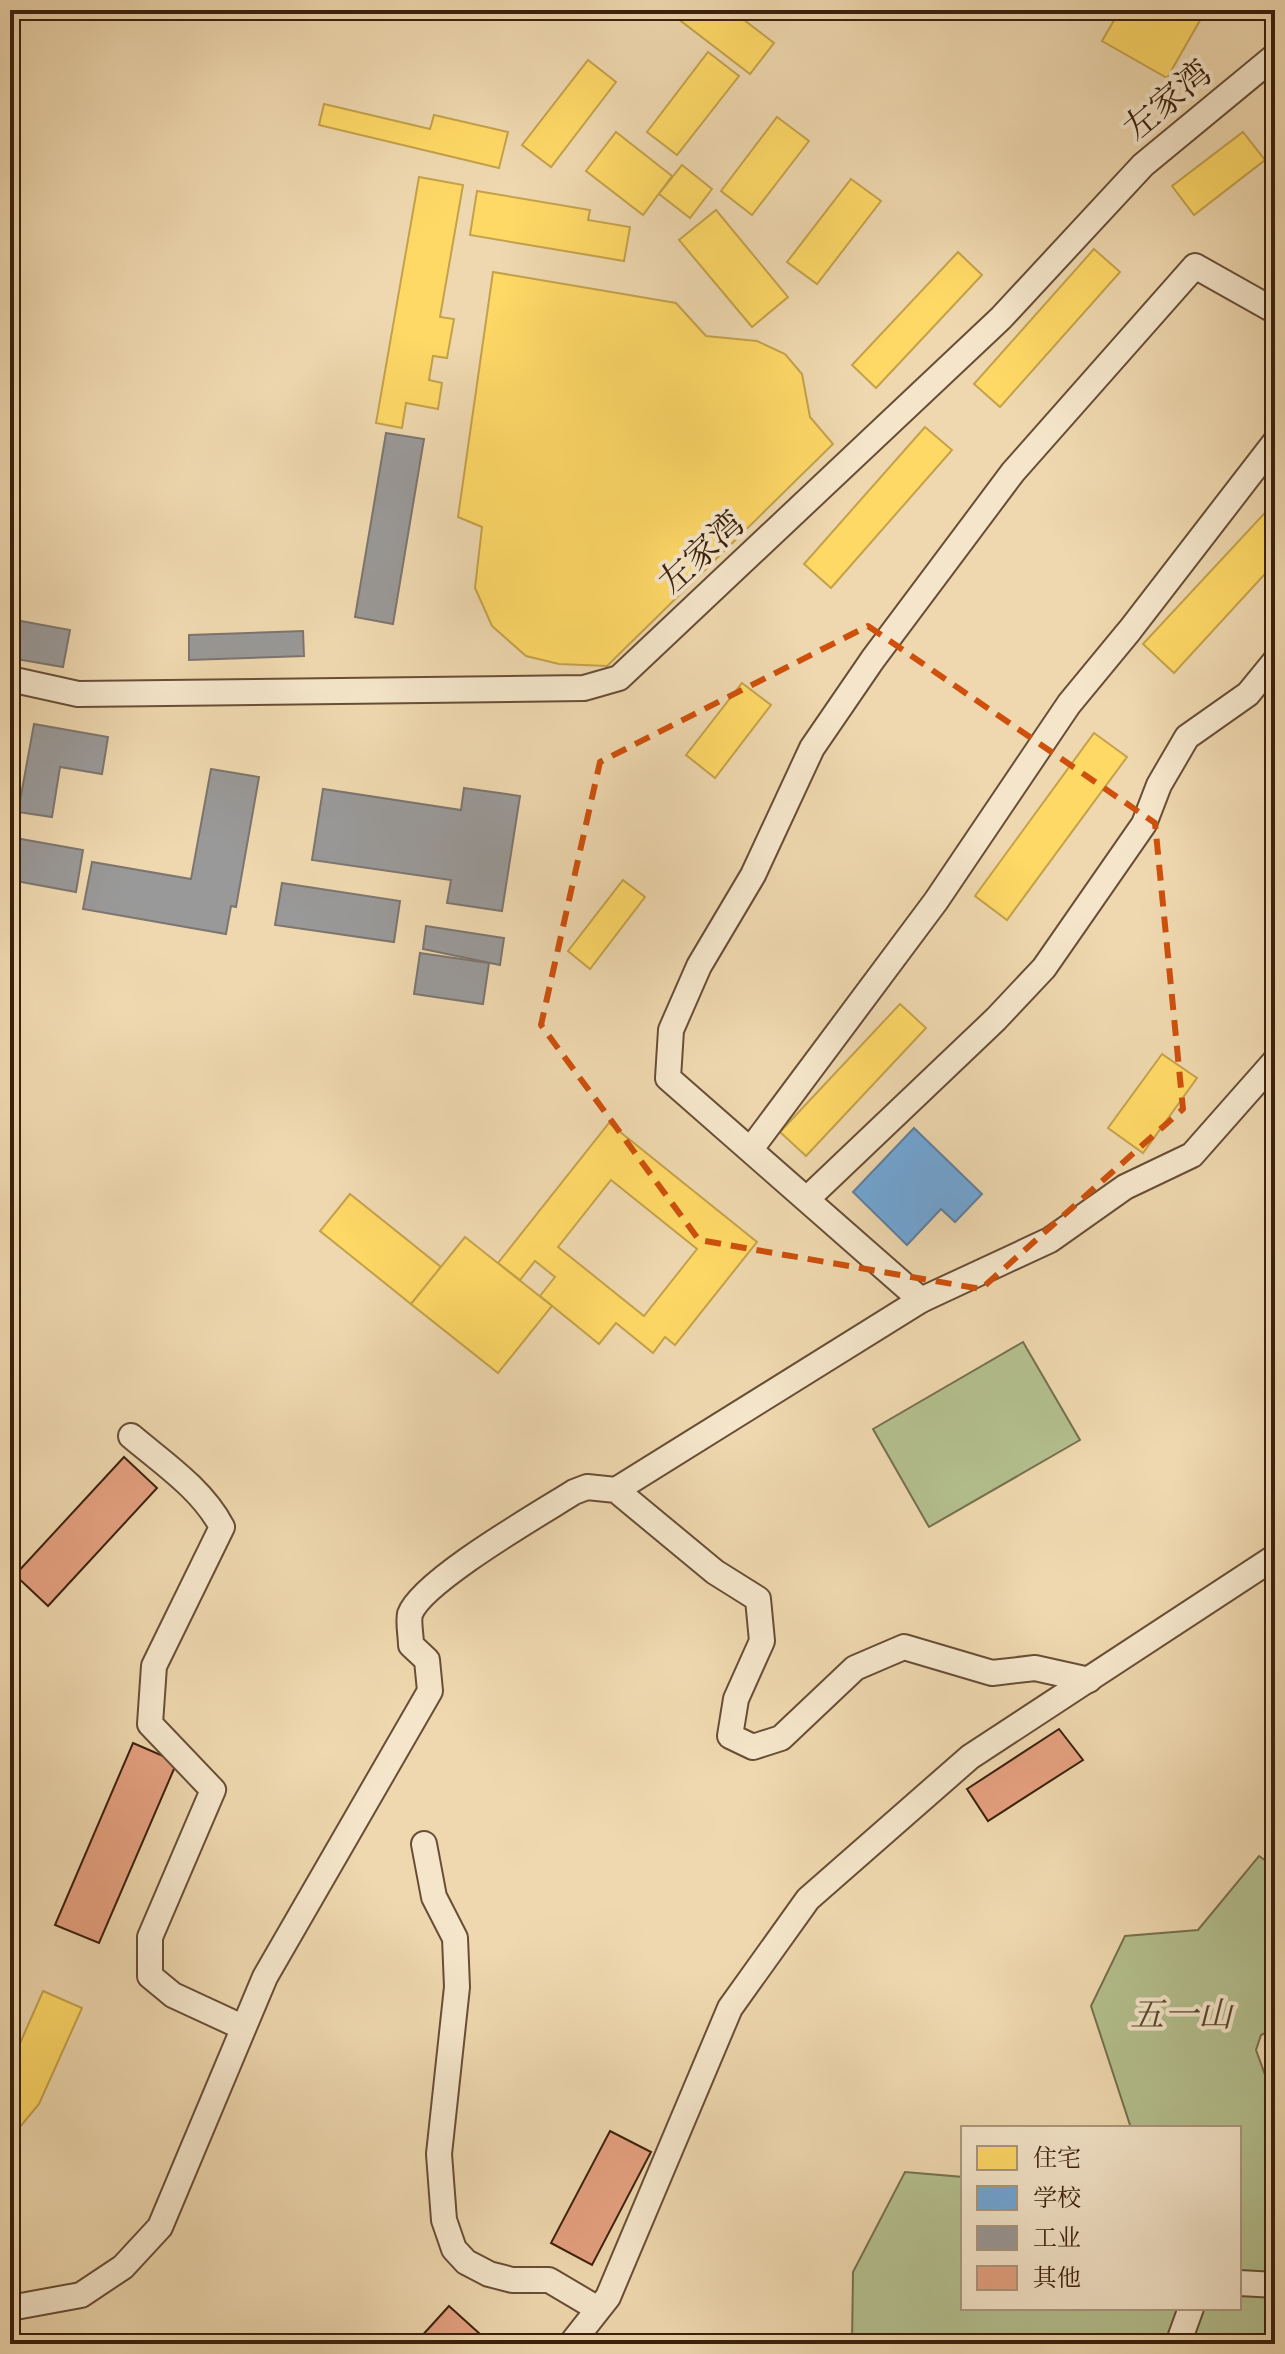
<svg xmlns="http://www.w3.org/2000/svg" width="1285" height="2354" font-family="'IM FELL Double Pica','Noto Serif SC',serif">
	<rect width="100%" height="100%" fill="#efd8af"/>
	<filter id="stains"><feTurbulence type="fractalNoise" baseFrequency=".0025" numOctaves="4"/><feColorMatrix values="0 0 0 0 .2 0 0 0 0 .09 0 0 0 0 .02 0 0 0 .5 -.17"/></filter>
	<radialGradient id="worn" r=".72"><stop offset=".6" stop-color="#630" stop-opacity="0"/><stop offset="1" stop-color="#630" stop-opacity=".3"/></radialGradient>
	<g fill="#b4c08f" stroke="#78704e" stroke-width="2">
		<path d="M1023,1342L1080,1440L929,1527L873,1429Z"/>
		<path d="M1259,1856L1275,1867V2028L1261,2035L1256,2050L1275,2102V2344H852L853,2272L905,2172L963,2177V2308H1239V2128H1131L1091,2006L1125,1936L1198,1930Z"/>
	</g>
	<g fill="#ffd966" stroke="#c4a24b" stroke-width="2" fill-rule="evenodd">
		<path d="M684,10H731L774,43L750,74L677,18Z"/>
		<path d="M1120,10H1206L1167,78L1102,41Z"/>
		<path d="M708,52L739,76L677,155L647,132Z"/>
		<path d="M588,60L616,82L551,167L522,145Z"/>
		<path d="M324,104L430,129L434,115L508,132L499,168L319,125Z"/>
		<path d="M777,117L809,141L752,215L721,191Z"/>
		<path d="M616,132L672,176L643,215L586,171Z"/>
		<path d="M1243,132L1265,160L1194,215L1172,186Z"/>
		<path d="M682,165L712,189L690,218L659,194Z"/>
		<path d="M419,177L463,185L440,317L454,319L447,358L433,356L429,380L442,383L438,409L406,403L402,428L376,423Z"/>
		<path d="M851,179L881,201L817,284L787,262Z"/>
		<path d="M477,191L590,210L588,220L630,227L624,261L470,235Z"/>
		<path d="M716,210L788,297L752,327L679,240Z"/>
		<path d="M1094,249L1120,272L1000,407L974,384Z"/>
		<path d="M958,252L982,275L876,388L852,365Z"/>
		<path d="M493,272L676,303L706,336L757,341L785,354L802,374L810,417L833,444L607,666L559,664L526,656L492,626L475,588L482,527L458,517Z"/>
		<path d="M925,427L952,450L831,588L804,564Z"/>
		<path d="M1275,502V563L1174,673L1143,644Z"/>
		<path d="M742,683L771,705L715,778L686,755Z"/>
		<path d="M1094,733L1127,757L1007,920L975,896Z"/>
		<path d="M623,880L645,897L590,969L568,951Z"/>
		<path d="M900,1004L926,1028L806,1156L780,1132Z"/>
		<path d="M1162,1054L1197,1078L1143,1153L1108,1128Z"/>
		<path d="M609,1123L757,1242L675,1345L665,1337L653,1353L616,1323L599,1344L540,1296L555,1277L535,1261L520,1280L498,1263ZM611,1180L697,1249L644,1316L558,1247Z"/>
		<path d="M350,1194L441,1267L411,1304L320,1231Z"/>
		<path d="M465,1237L552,1306L498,1373L411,1304Z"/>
		<path d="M43,1991L82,2008L39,2104L10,2139V2066Z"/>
	</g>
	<path fill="#6fa8dc" stroke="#5f7f9e" stroke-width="2" d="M914,1128L982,1194L955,1222L941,1209L907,1245L853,1192Z"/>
	<g fill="#999" stroke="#7d756f" stroke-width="2">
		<path d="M386,433L424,439L393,624L355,617Z"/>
		<path d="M10,619L70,630L63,667L10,658Z"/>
		<path d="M303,631L304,656L189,660V635Z"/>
		<path d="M34,724L108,737L102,774L60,767L52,817L18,812Z"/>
		<path d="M211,769L259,777L236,907L231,906L226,934L83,909L92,862L191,879Z"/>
		<path d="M464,788L520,796L502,911L447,903L451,880L312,860L323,789L461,810Z"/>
		<path d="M10,837L83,850L76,892L10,880Z"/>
		<path d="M282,883L400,901L394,942L275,925Z"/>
		<path d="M426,926L504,938L500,965L423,949Z"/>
		<path d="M420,953L489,963L483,1004L414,994Z"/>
	</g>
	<g fill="#e6a181" stroke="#3b200d" stroke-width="2">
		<path d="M124,1457L157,1488L48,1606L15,1575Z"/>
		<path d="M1059,1729L1083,1760L988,1821L967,1789Z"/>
		<path d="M133,1743L177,1762L99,1943L55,1925Z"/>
		<path d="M610,2131L651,2152L592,2265L551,2243Z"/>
		<path d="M449,2306L491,2344H427L420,2338Z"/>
	</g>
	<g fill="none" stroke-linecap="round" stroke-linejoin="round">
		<g stroke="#684e36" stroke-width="28">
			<g id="minor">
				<path d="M10,679L78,694L584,688L619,678L1001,318L1143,165L1275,56"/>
				<path d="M751,1149L936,901L1069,704L1130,630L1275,442"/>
				<path d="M808,1198L996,1019L1044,968L1144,824L1159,785L1187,737L1248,694L1275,661"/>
				<path d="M921,1300L668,1078L671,1030L699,966L753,875L812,748L873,659L1013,472L1195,266L1275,311"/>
				<path d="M131,1436C163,1463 202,1489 222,1527L154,1666L150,1724L213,1790L150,1937V1976L173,1995L242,2027"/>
				<path d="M616,1490L921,1300L1050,1240L1125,1187L1192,1155L1275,1061"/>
				<path d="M424,1844L434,1897L455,1938L457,1987L439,2154L444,2220L454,2249L466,2262L489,2274L512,2280H549L598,2309"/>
				<path d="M1239,2283L1275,2285"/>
				<path d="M10,2308L81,2295L123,2267L160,2227L265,1977L430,1691L427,1660L411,1645C411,1636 408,1622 410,1614C422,1581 541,1513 574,1492L587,1487L616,1490L715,1572L758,1599L762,1641L736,1699L730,1736L753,1747L781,1738L855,1668L904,1647L992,1673L1035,1668L1089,1680"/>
				<path d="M571,2344L608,2297L730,2008L808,1899L970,1757L1275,1557"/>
				<path d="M1178,2344L1191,2308"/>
			</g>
		</g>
		<use href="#minor" stroke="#f5e6cb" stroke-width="24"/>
	</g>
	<path fill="none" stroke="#ce500c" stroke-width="6" stroke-dasharray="16 10" stroke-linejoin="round" d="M868,626L1155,823L1183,1109L981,1289L699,1240L541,1025L600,762Z"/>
	<g text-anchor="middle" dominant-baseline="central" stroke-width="8" stroke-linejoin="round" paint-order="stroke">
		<g font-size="34" fill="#3b200d" stroke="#f5e6cb">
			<text transform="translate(1168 101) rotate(-40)">左家湾</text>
			<text transform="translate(702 553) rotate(-43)">左家湾</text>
		</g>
		<g font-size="34" font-style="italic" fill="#59482e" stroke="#f5e6cb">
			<text x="1181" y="2015">五一山</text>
		</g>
	</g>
	<rect width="1285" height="2354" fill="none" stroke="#efd8af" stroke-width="40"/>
	<rect x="12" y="12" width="1261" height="2330" fill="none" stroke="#3b200d" stroke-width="4"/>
	<rect x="20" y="20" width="1245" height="2314" fill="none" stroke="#3b200d" stroke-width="2"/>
	<rect x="961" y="2126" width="280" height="184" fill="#f5e6cb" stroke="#ab977f" stroke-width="2"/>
	<rect x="977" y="2146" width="40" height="24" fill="#ffd966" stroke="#ab977f" stroke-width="2"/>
	<text x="1033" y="2166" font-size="24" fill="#3b200d">住宅</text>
	<rect x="977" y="2186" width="40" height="24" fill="#6fa8dc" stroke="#ab977f" stroke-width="2"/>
	<text x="1033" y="2206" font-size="24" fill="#3b200d">学校</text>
	<rect x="977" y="2226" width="40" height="24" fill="#999999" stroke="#ab977f" stroke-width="2"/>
	<text x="1033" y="2246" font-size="24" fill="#3b200d">工业</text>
	<rect x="977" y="2266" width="40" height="24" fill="#e6a181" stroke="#ab977f" stroke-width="2"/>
	<text x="1033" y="2286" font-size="24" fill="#3b200d">其他</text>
	<rect width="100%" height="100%" filter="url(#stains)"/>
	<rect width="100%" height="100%" fill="url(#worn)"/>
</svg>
